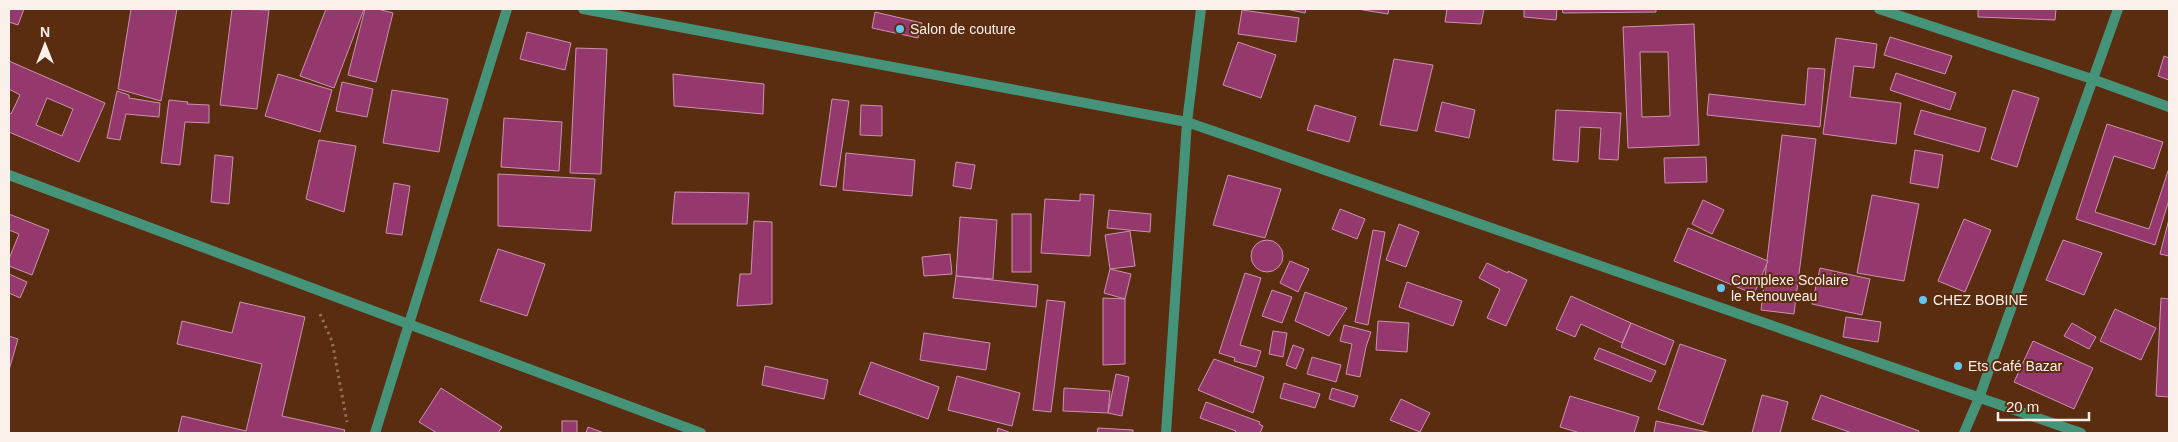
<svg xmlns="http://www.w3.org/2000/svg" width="2178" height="442" font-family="Arial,sans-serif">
	<rect width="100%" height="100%" fill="#5a2c10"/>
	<g fill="#95386d" stroke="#cb92ae" fill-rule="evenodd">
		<path d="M9,9H24L18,25L9,22Z"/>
		<path d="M131,9H177L161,101L118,89Z"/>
		<path d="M232,9L269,10L257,109L220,105Z"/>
		<path d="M326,9H364L334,88L300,76Z"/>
		<path d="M365,9H378L393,13L376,82L348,75Z"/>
		<path d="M1286,9H1306L1305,13Z"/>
		<path d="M1357,9H1389L1388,14Z"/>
		<path d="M1447,9H1484L1481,24L1445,22Z"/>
		<path d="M1524,9H1557L1556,20L1524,17Z"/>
		<path d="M1562,9H1656V12L1563,13Z"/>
		<path d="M1978,9H2056L2055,20L1978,17Z"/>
		<path d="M1242,10L1299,18L1296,42L1238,34Z"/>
		<path d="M875,12L922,23L918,38L872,28Z"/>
		<path d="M1694,24L1699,145L1628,148L1623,27ZM1640,52H1668L1670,116L1642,117Z"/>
		<path d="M527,32L571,43L565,70L520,59Z"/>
		<path d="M1890,37L1952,56L1945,74L1884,55Z"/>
		<path d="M1836,38L1877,44L1874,68L1854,66L1850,97L1901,103L1896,144L1823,134Z"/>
		<path d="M1238,42L1276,55L1261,98L1223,85Z"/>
		<path d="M576,48L607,49L601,174L570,173Z"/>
		<path d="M2164,56L2169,58V80L2158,76Z"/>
		<path d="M1394,59L1433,65L1417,131L1380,125Z"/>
		<path d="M9,61L105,103L79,162L9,132V112L11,114L20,95L9,89ZM47,98L73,109L62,136L36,125Z"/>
		<path d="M1808,68L1825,69L1820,127L1707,115L1709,94L1805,105Z"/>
		<path d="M1896,73L1956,93L1950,110L1890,90Z"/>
		<path d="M278,74L332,90L320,132L265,116Z"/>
		<path d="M673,74L764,84L763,114L674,106Z"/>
		<path d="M342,82L373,89L367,117L336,111Z"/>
		<path d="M392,90L448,99L439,152L383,143Z"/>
		<path d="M2013,90L2039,98L2017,167L1991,159Z"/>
		<path d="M117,91L129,95V98L160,103L159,117L126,114L120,140L107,138Z"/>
		<path d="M832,99L849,101L836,187L820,185Z"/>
		<path d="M169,100L188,102L187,104L209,105V123L185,122L180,165L161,163Z"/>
		<path d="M1442,102L1475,110L1469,138L1435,131Z"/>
		<path d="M861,105L882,106V136L860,135Z"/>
		<path d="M1315,105L1356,117L1349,142L1307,130Z"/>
		<path d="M1556,110L1621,113L1618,160L1599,159L1601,128L1580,127L1578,162L1553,160Z"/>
		<path d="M1921,110L1986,128L1979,152L1914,134Z"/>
		<path d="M504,118L562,122L559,171L501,167Z"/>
		<path d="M2107,124L2163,142L2154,169L2114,156L2095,212L2149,229L2169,168V200L2155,245L2076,219Z"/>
		<path d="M1782,135L1816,139L1794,314L1761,310Z"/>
		<path d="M319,140L356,146L344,212L306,199Z"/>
		<path d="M1915,150L1943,155L1938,188L1910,183Z"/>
		<path d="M846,153L915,160L912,196L843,190Z"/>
		<path d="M215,155L233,157L229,204L211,202Z"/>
		<path d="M1706,157L1707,182L1665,183L1664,158Z"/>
		<path d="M956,162L975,165L971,189L953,186Z"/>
		<path d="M498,174L595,179L591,231L498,226Z"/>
		<path d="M1228,175L1281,189L1265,238L1213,225Z"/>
		<path d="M394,183L410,186L402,235L386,233Z"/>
		<path d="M675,192L749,193L747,224H672Z"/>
		<path d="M1080,194L1094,195L1090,256L1041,253L1045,199L1080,201Z"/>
		<path d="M1872,195L1919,204L1904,281L1857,273Z"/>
		<path d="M1703,200L1724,210L1712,234L1692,224Z"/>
		<path d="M1340,209L1365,219L1357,239L1332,229Z"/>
		<path d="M1109,210L1151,214L1150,232L1107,228Z"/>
		<path d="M9,214L49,230L32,275L9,266V259L19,234L9,230Z"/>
		<rect x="1012" y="214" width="19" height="58"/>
		<path d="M960,217L997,220L993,279L956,276Z"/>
		<path d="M1964,219L1991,230L1965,292L1938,281Z"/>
		<path d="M2169,219V256L2160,254Z"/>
		<path d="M754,221L772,222V304L737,306L740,274H751Z"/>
		<path d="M1399,224L1419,232L1406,267L1386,260Z"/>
		<path d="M1688,228L1768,261L1754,294L1674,261Z"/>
		<path d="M1373,230L1385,232L1368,325L1355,322Z"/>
		<path d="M1130,231L1135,266L1110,269L1105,235Z"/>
		<circle cx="1267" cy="256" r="16"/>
		<path d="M2063,240L2102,253L2084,295L2046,280Z"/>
		<path d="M498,249L545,264L527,316L480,301Z"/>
		<path d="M950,254L952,274L924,276L922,257Z"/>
		<path d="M1290,261L1309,269L1298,292L1280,283Z"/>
		<path d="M1487,263L1508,273V271L1527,280L1506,326L1487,318L1500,289L1479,278Z"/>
		<path d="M1820,268L1870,279L1862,315L1812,304Z"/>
		<path d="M1110,269L1131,274L1125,299L1104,293Z"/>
		<path d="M1245,273L1261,278L1240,345L1261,351L1256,367L1234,361L1235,358L1219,353Z"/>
		<path d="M9,274L27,282L20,298L9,293Z"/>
		<path d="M956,276L1038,285L1036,307L953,298Z"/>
		<path d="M1407,282L1462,301L1453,326L1399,307Z"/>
		<path d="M1272,290L1292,297L1282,323L1262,316Z"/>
		<path d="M1305,292L1347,308L1329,336L1295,321Z"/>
		<path d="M1571,296L1631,323L1622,343L1581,324L1575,337L1556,329Z"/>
		<path d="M1103,298L1125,299V364L1103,365Z"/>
		<path d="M2161,298L2169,299V397L2156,396Z"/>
		<path d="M1047,300L1065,302L1051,412L1033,410Z"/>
		<path d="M240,302L305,317L282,416L345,430L344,433H178L182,416L246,431L262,364L177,344L182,321L232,333Z"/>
		<path d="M2115,309L2156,328L2141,360L2100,341Z"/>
		<path d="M1846,317L1881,322L1878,342L1843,337Z"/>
		<path d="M1378,321L1409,323L1407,352L1376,350Z"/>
		<path d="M1631,323L1674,341L1665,365L1621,347Z"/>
		<path d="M2072,323L2096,337L2089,349L2064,336Z"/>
		<path d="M1344,325L1371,332L1366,347L1360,377L1346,374L1352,344L1340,341Z"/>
		<path d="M1273,331L1287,333L1283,357L1269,354Z"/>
		<path d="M924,333L990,343L986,370L920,360Z"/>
		<path d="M9,336L18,339L9,370Z"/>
		<path d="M2033,341L2093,368L2074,409L2014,382Z"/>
		<path d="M1680,344L1726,360L1703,425L1658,409Z"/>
		<path d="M1293,345L1304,349L1296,369L1286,365Z"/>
		<path d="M1599,348L1656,371L1651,382L1594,359Z"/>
		<path d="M1312,357L1341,365L1336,382L1307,374Z"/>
		<path d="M1214,359L1264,377L1253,413L1198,390Z"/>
		<path d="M871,362L939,387L928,419L859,394Z"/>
		<path d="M765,366L828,380L824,399L762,385Z"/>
		<path d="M1116,374L1129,377L1122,416L1108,413Z"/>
		<path d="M957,376L1020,393L1012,426L948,410Z"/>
		<path d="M1284,383L1320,394L1315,408L1280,398Z"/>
		<path d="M441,388L502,427L498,433H437L419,422Z"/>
		<path d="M1064,388L1110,391L1108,413L1063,411Z"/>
		<path d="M1332,388L1358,396L1354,407L1329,399Z"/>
		<path d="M1762,395L1788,402L1780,433H1752Z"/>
		<path d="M1821,395L1919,431L1918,433H1852L1812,419Z"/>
		<path d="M1570,396L1639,417L1634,433H1580L1560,427Z"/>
		<path d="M1401,399L1430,413L1420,432L1390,420Z"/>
		<path d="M1206,402L1260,422L1259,424L1263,426L1260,433H1235L1236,431L1200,418Z"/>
		<rect x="562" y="421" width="15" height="12"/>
		<path d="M1656,421L1712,433H1654Z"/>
		<path d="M588,427L604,433H586Z"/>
		<path d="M998,428L1011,433H997Z"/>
		<path d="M1098,428L1133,430V433H1097Z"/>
	</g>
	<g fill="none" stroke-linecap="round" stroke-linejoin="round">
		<path stroke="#916e5a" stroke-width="3" stroke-dasharray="2.5 4" stroke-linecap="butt" d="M320,314L332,341L347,422"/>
		<g stroke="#459479" stroke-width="10">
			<path d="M583,9L1187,122L2081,433"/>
			<path d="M1879,9L2092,79L2169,107"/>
			<path d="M9,175L701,433"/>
			<path d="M375,433L507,9"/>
			<path d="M1166,433L1187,122L1201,9"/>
			<path d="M1964,433L1979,398L2118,9"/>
		</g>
	</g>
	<g fill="#65c5ee" stroke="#5a2c10" stroke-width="2">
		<circle cx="900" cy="29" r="5"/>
		<circle cx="1721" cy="288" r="5"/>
		<circle cx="1923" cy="300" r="5"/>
		<circle cx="1958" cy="366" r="5"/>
	</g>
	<g text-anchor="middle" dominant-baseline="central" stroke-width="4" stroke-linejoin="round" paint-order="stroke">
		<g font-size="14" fill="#fcf0ea" stroke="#5a2c10" text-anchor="start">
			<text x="910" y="29">Salon de couture</text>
			<text x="1731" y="280">Complexe Scolaire<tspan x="1731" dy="16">le Renouveau</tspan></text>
			<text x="1933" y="300">CHEZ BOBINE</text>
			<text x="1968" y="366">Ets Café Bazar</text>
		</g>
	</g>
	<rect width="2178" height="442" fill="none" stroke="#fcf0ea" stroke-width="20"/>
	<g transform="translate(45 45)" stroke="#5a2c10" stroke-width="4" paint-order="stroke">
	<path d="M0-4L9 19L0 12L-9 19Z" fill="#fcf0ea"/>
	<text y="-8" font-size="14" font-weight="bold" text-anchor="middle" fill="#fcf0ea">N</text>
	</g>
	<path d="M1998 412v8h91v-8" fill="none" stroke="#fcf0ea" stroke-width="2.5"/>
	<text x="2006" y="412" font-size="15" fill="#fcf0ea" stroke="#5a2c10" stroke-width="4" paint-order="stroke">20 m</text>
</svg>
